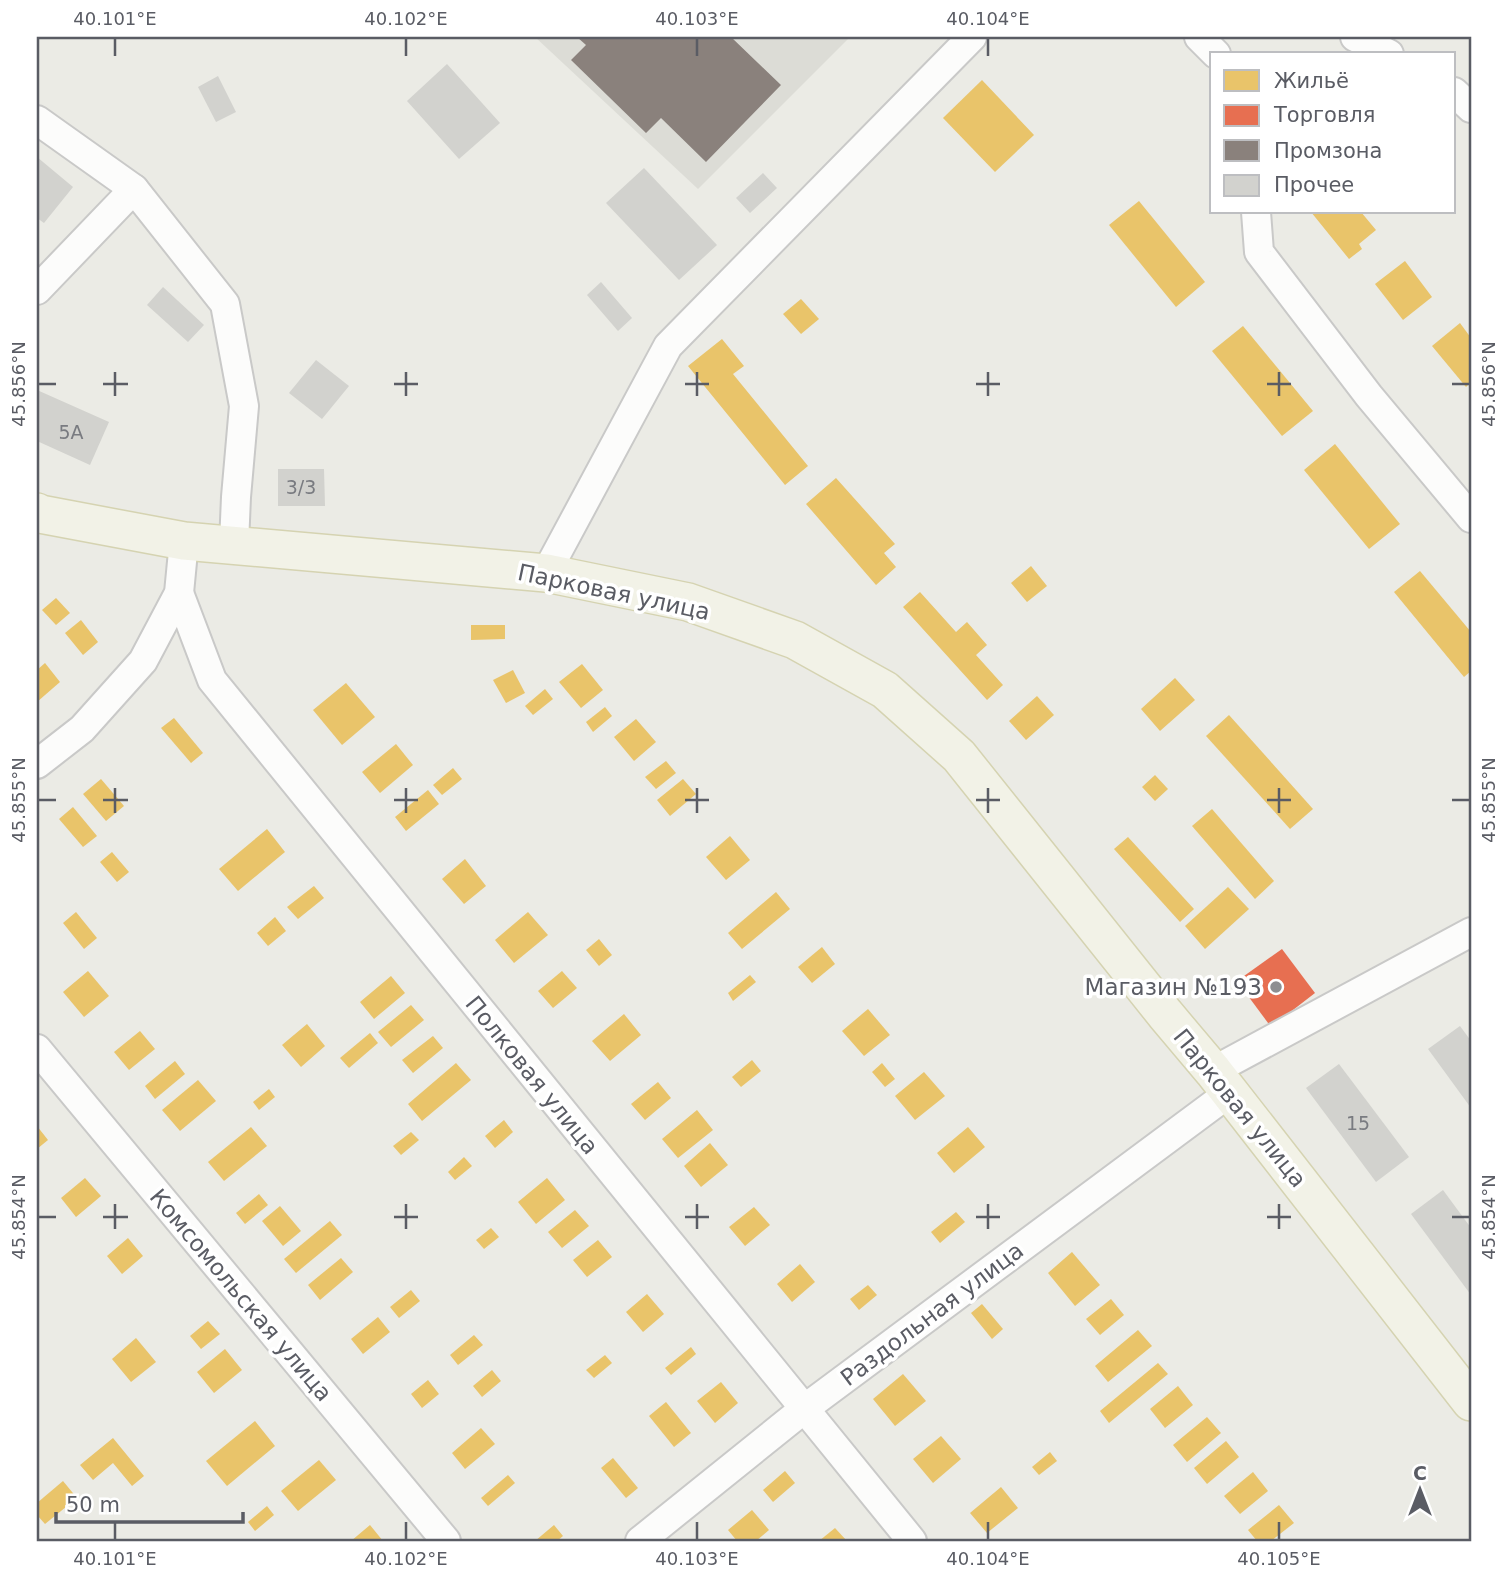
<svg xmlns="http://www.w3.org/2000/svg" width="1508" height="1578" font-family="'DejaVu Sans',sans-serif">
	<rect width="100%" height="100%" fill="#ebebe5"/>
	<path fill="#dcdcd6" d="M535,37H850L698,189Z"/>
	<g fill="#e9c46a">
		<path d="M982,80L1034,135L995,172L943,118Z"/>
		<path d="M1139,201L1205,282L1176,307L1109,225Z"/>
		<path d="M1311,212H1361L1376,230L1359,244L1362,249L1349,259Z"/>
		<path d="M1405,261L1432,297L1403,320L1375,284Z"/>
		<path d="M801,299L819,319L801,334L783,314Z"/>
		<path d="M1460,323L1471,338V382L1466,387L1432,346Z"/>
		<path d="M1243,326L1313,411L1282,436L1212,351Z"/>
		<path d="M722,339L744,366L733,374L808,466L785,485L688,366Z"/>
		<path d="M1335,444L1400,524L1369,549L1304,470Z"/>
		<path d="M836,478L895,544L884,553L896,567L876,585L806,504Z"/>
		<path d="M1031,566L1047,586L1027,602L1011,583Z"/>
		<path d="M1420,571L1471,632V671L1464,677L1394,592Z"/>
		<path d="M920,592L956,632L967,622L987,645L976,655L1003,685L987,700L903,607Z"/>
		<path d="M56,598L70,613L56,625L42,610Z"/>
		<path d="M81,620L98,642L83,655L65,633Z"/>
		<path d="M471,625H505V639L471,640Z"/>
		<path d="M45,663L60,682L37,702V670Z"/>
		<path d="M582,664L603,690L581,708L559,682Z"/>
		<path d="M513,670L525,693L506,703L493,680Z"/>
		<path d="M1175,678L1195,700L1160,731L1141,709Z"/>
		<path d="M346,683L375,717L342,745L313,710Z"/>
		<path d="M545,689L553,699L533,715L525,706Z"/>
		<path d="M1037,696L1054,715L1026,740L1009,721Z"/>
		<path d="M605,707L612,716L593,732L586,722Z"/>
		<path d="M1229,715L1313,809L1290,829L1206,736Z"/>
		<path d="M174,718L203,753L191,763L161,728Z"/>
		<path d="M636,719L656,742L634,761L614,737Z"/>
		<path d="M396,744L413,765L380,793L362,772Z"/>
		<path d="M666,761L676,773L656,789L645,777Z"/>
		<path d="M453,768L462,779L442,795L433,785Z"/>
		<path d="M1155,775L1168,789L1155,801L1142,787Z"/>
		<path d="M101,779L124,806L106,821L83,794Z"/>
		<path d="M683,779L696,794L670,816L657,800Z"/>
		<path d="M428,790L439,804L406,831L395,817Z"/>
		<path d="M73,807L97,836L83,847L59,819Z"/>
		<path d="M1212,809L1274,881L1255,899L1192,826Z"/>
		<path d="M267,829L285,852L238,891L219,869Z"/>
		<path d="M730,836L750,860L726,880L706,857Z"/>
		<path d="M1128,837L1194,909L1180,922L1114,849Z"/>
		<path d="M112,852L129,872L117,882L100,862Z"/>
		<path d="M465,859L486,886L464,904L442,879Z"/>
		<path d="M314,886L324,898L298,919L287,907Z"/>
		<path d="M1228,887L1249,909L1205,949L1185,926Z"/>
		<path d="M776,892L790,909L742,949L728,933Z"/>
		<path d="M76,912L97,938L84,949L63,923Z"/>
		<path d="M528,912L548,935L514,963L495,940Z"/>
		<path d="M275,917L286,931L268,946L257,933Z"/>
		<path d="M599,939L612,955L599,966L586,950Z"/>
		<path d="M822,947L835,964L812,983L798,967Z"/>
		<path d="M88,971L109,996L84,1017L63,992Z"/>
		<path d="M562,971L577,988L553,1008L538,991Z"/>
		<path d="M750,975L756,982L733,1001L728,993Z"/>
		<path d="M391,976L405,993L374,1019L360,1002Z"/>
		<path d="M411,1005L424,1020L391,1047L378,1032Z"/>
		<path d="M868,1009L890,1035L864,1056L842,1031Z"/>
		<path d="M624,1014L641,1035L610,1061L592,1041Z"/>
		<path d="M307,1024L325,1046L301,1067L282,1045Z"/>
		<path d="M140,1031L155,1049L129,1070L114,1052Z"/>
		<path d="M370,1033L378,1043L349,1068L340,1058Z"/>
		<path d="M433,1036L443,1048L413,1073L402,1060Z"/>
		<path d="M752,1060L761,1071L741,1087L732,1077Z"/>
		<path d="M175,1061L185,1074L155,1099L145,1086Z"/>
		<path d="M456,1063L471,1080L422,1121L408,1104Z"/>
		<path d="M882,1063L895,1079L885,1087L872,1072Z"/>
		<path d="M924,1072L945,1096L915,1120L895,1096Z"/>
		<path d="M198,1080L216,1101L180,1131L162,1110Z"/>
		<path d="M658,1082L671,1098L645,1120L631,1104Z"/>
		<path d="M269,1089L275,1097L259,1110L253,1102Z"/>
		<path d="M697,1110L713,1130L678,1158L662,1139Z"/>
		<path d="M504,1120L513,1132L495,1148L485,1136Z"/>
		<path d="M37,1126L48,1140L37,1149Z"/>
		<path d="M251,1127L267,1146L224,1181L208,1162Z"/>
		<path d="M968,1127L985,1147L954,1173L937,1153Z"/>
		<path d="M411,1132L419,1140L401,1155L393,1146Z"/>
		<path d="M710,1143L728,1165L701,1187L684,1166Z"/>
		<path d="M464,1157L472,1166L455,1180L448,1172Z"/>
		<path d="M85,1178L101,1196L76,1217L61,1198Z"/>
		<path d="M547,1178L565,1200L536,1224L518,1202Z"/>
		<path d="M259,1194L268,1205L245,1224L236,1213Z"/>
		<path d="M280,1206L301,1231L283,1246L262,1221Z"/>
		<path d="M754,1207L770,1225L745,1246L729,1227Z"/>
		<path d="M575,1210L589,1226L562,1248L548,1232Z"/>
		<path d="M956,1212L965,1222L940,1243L931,1232Z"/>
		<path d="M330,1221L342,1235L296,1273L284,1259Z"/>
		<path d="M491,1228L499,1237L484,1249L476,1240Z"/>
		<path d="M128,1238L143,1256L122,1274L107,1256Z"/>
		<path d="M598,1240L612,1257L587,1277L573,1260Z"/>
		<path d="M1072,1252L1100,1285L1075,1306L1048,1273Z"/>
		<path d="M341,1258L353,1272L320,1300L308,1285Z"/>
		<path d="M800,1264L815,1282L792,1302L777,1284Z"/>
		<path d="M868,1285L877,1295L859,1310L850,1299Z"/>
		<path d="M411,1290L420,1301L399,1318L390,1307Z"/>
		<path d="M647,1294L664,1314L643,1332L626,1312Z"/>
		<path d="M1111,1299L1124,1315L1100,1335L1086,1319Z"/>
		<path d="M982,1304L1003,1329L992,1339L971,1313Z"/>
		<path d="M378,1317L390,1332L363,1354L351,1339Z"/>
		<path d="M208,1321L220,1334L201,1349L190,1336Z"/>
		<path d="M1138,1330L1152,1346L1108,1382L1095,1366Z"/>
		<path d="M474,1335L483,1345L458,1365L450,1355Z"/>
		<path d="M136,1338L156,1362L131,1382L112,1359Z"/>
		<path d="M691,1347L696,1354L671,1375L665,1368Z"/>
		<path d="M225,1349L242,1370L214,1393L197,1372Z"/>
		<path d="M605,1355L612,1363L594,1378L586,1370Z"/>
		<path d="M1158,1363L1168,1374L1109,1423L1100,1411Z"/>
		<path d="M492,1370L501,1381L482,1397L473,1386Z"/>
		<path d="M903,1374L926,1401L895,1426L873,1399Z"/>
		<path d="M428,1380L439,1394L422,1408L411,1394Z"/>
		<path d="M721,1382L738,1403L715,1423L697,1401Z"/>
		<path d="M1178,1386L1193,1405L1165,1428L1150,1409Z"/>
		<path d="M666,1402L691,1433L674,1447L649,1416Z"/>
		<path d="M1207,1417L1221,1433L1187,1462L1173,1445Z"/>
		<path d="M255,1421L275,1446L227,1486L206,1461Z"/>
		<path d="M481,1428L495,1444L465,1469L452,1453Z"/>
		<path d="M941,1436L961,1459L933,1483L913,1459Z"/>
		<path d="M113,1438L144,1476L132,1486L113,1463L93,1480L80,1465Z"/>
		<path d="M1226,1441L1239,1457L1207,1484L1194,1468Z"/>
		<path d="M1050,1452L1057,1461L1039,1475L1032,1467Z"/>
		<path d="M613,1458L638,1488L626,1498L601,1468Z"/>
		<path d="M319,1460L336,1480L298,1511L281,1491Z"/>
		<path d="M785,1471L795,1483L773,1502L763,1490Z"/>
		<path d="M1253,1472L1268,1491L1240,1514L1224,1496Z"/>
		<path d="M508,1475L515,1483L488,1506L481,1498Z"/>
		<path d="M63,1481L77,1498L45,1524L37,1515V1503Z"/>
		<path d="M1001,1487L1018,1508L987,1533L970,1513Z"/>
		<path d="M1279,1505L1294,1523L1271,1541H1257L1248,1530Z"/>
		<path d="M267,1506L274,1515L255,1531L248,1522Z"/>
		<path d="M752,1510L769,1530L756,1541H737L728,1530Z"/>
		<path d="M370,1525L383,1541H351Z"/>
		<path d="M554,1525L563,1536L557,1541H535Z"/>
		<path d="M835,1528L847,1541H819Z"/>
	</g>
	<path fill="#e76f51" d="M1282,949L1315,993L1271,1027L1237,981Z"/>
	<path fill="#8a817c" d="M577,37H731L781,85L706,162L661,118L646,133L571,60L586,45Z"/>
	<g fill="#d2d2ce">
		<path d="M447,64L500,123L459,159L407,101Z"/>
		<path d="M218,76L236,112L216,122L198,87Z"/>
		<path d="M37,157L73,187L44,223L37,218Z"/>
		<path d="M644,168L717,245L679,280L606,203Z"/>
		<path d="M763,173L777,188L750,213L736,198Z"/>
		<path d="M601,282L632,318L618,331L587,295Z"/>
		<path d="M163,287L204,325L188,342L147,305Z"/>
		<path d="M316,360L349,386L322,419L289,393Z"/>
		<path d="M37,390L109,422L90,465L37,441Z"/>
		<path d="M278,469H324L325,506H278Z"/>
		<path d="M1460,1026L1471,1041V1108L1428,1049Z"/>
		<path d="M1339,1064L1409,1157L1376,1182L1306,1088Z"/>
		<path d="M1443,1190L1471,1228V1295L1411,1214Z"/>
	</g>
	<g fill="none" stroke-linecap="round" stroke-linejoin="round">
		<g stroke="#c9c9c8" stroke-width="32">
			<g id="minor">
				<path d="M1199,37L1216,54"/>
				<path d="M1355,37L1389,54"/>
				<path d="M1454,92L1471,108"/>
				<path d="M37,120L134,189L225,304L244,406L236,497L234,544"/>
				<path d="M1256,212L1259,252L1369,396L1471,518"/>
				<path d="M37,290L134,189"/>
				<path d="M546,573L668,346L972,37"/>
				<path d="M179,593L212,680L912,1541"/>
				<path d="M37,764L82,729L143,661L179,593L184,541"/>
				<path d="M37,1049L446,1541"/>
				<path d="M1213,1071L1471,932"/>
				<path d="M640,1541L804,1409L1229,1093"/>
			</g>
		</g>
		<g stroke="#d5d3b1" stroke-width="40">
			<path id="major" d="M37,512L40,514L184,541L546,573L688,602L795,640L885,690L959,756L1165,1014L1213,1071L1471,1402"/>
		</g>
		<use href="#minor" stroke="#fcfcfb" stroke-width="28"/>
		<use href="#major" stroke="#f2f2e7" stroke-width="37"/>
	</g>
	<path fill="none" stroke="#5a5c64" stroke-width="2.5" d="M115,38V56M406,38V56M697,38V56M988,38V56M115,372V396M406,372V396M697,372V396M988,372V396M1279,372V396M38,384H56M103,384H128M394,384H418M685,384H709M976,384H1000M1267,384H1291M1452,384H1470M115,788V813M406,788V813M697,788V813M988,788V813M1279,788V813M38,800H56M103,800H128M394,800H418M685,800H709M976,800H1000M1267,800H1291M1452,800H1470M115,1204V1229M406,1204V1229M697,1204V1229M988,1204V1229M1279,1204V1229M38,1217H56M103,1217H128M394,1217H418M685,1217H709M976,1217H1000M1267,1217H1291M1452,1217H1470M115,1522V1540M406,1522V1540M697,1522V1540M988,1522V1540M1279,1522V1540"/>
	<circle fill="#8d8e91" stroke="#fff" stroke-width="2.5" cx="1276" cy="987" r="7"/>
	<g text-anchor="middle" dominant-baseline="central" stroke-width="7" stroke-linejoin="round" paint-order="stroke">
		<g font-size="19" fill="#797b80">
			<text x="71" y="432">5А</text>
			<text x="301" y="487">3/3</text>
			<text x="1358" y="1123">15</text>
		</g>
		<g font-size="23" fill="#5a5c64" stroke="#fff">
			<text transform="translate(614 592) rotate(12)">Парковая улица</text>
			<text transform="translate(532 1075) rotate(51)">Полковая улица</text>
			<text transform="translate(1240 1108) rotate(51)">Парковая улица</text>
			<text transform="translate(241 1295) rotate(50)">Комсомольская улица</text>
			<text transform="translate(932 1314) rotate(-37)">Раздольная улица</text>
		</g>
		<g font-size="23" fill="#5a5c64" stroke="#fff" text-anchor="end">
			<text x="1262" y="987">Магазин №193</text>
		</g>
	</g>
	<rect width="1508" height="1578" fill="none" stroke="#ffffff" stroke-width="77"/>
	<rect x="1210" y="52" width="245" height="161" fill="#ffffff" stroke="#bdbec1" stroke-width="2"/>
	<rect x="1224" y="70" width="35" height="21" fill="#e9c46a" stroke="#bdbec1" stroke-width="2"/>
	<text x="1274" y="88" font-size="21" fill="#5a5c64">Жильё</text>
	<rect x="1224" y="105" width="35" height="21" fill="#e76f51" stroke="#bdbec1" stroke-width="2"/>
	<text x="1274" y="122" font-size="21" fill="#5a5c64">Торговля</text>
	<rect x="1224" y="140" width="35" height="21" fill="#8a817c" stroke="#bdbec1" stroke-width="2"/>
	<text x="1274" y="158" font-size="21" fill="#5a5c64">Промзона</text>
	<rect x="1224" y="175" width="35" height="21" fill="#d2d2ce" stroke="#bdbec1" stroke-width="2"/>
	<text x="1274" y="192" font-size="21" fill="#5a5c64">Прочее</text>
	<g transform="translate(1420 1490)" stroke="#ffffff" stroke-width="5" paint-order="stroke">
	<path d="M0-5L12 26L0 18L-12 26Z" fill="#5a5c64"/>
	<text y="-10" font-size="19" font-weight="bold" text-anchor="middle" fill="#5a5c64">С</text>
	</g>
	<path d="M56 1512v10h187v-10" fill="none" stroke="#5a5c64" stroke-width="3.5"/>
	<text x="66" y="1512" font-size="21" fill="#5a5c64" stroke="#ffffff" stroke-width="5" paint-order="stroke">50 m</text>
	<rect x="38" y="38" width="1432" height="1502" fill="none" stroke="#5a5c64" stroke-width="2.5"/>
	<g font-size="18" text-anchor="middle" fill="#5a5c64">
		<text x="115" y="25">40.101°E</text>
		<text x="406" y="25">40.102°E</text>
		<text x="697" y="25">40.103°E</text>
		<text x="988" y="25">40.104°E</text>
		<text transform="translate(19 384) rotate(-90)" y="6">45.856°N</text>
		<text transform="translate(1489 384) rotate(-90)" y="6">45.856°N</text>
		<text transform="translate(19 800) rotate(-90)" y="6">45.855°N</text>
		<text transform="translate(1489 800) rotate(-90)" y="6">45.855°N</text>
		<text transform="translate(19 1217) rotate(-90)" y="6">45.854°N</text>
		<text transform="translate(1489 1217) rotate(-90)" y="6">45.854°N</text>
		<text x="115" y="1565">40.101°E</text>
		<text x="406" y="1565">40.102°E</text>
		<text x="697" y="1565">40.103°E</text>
		<text x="988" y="1565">40.104°E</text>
		<text x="1279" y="1565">40.105°E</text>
	</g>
</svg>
